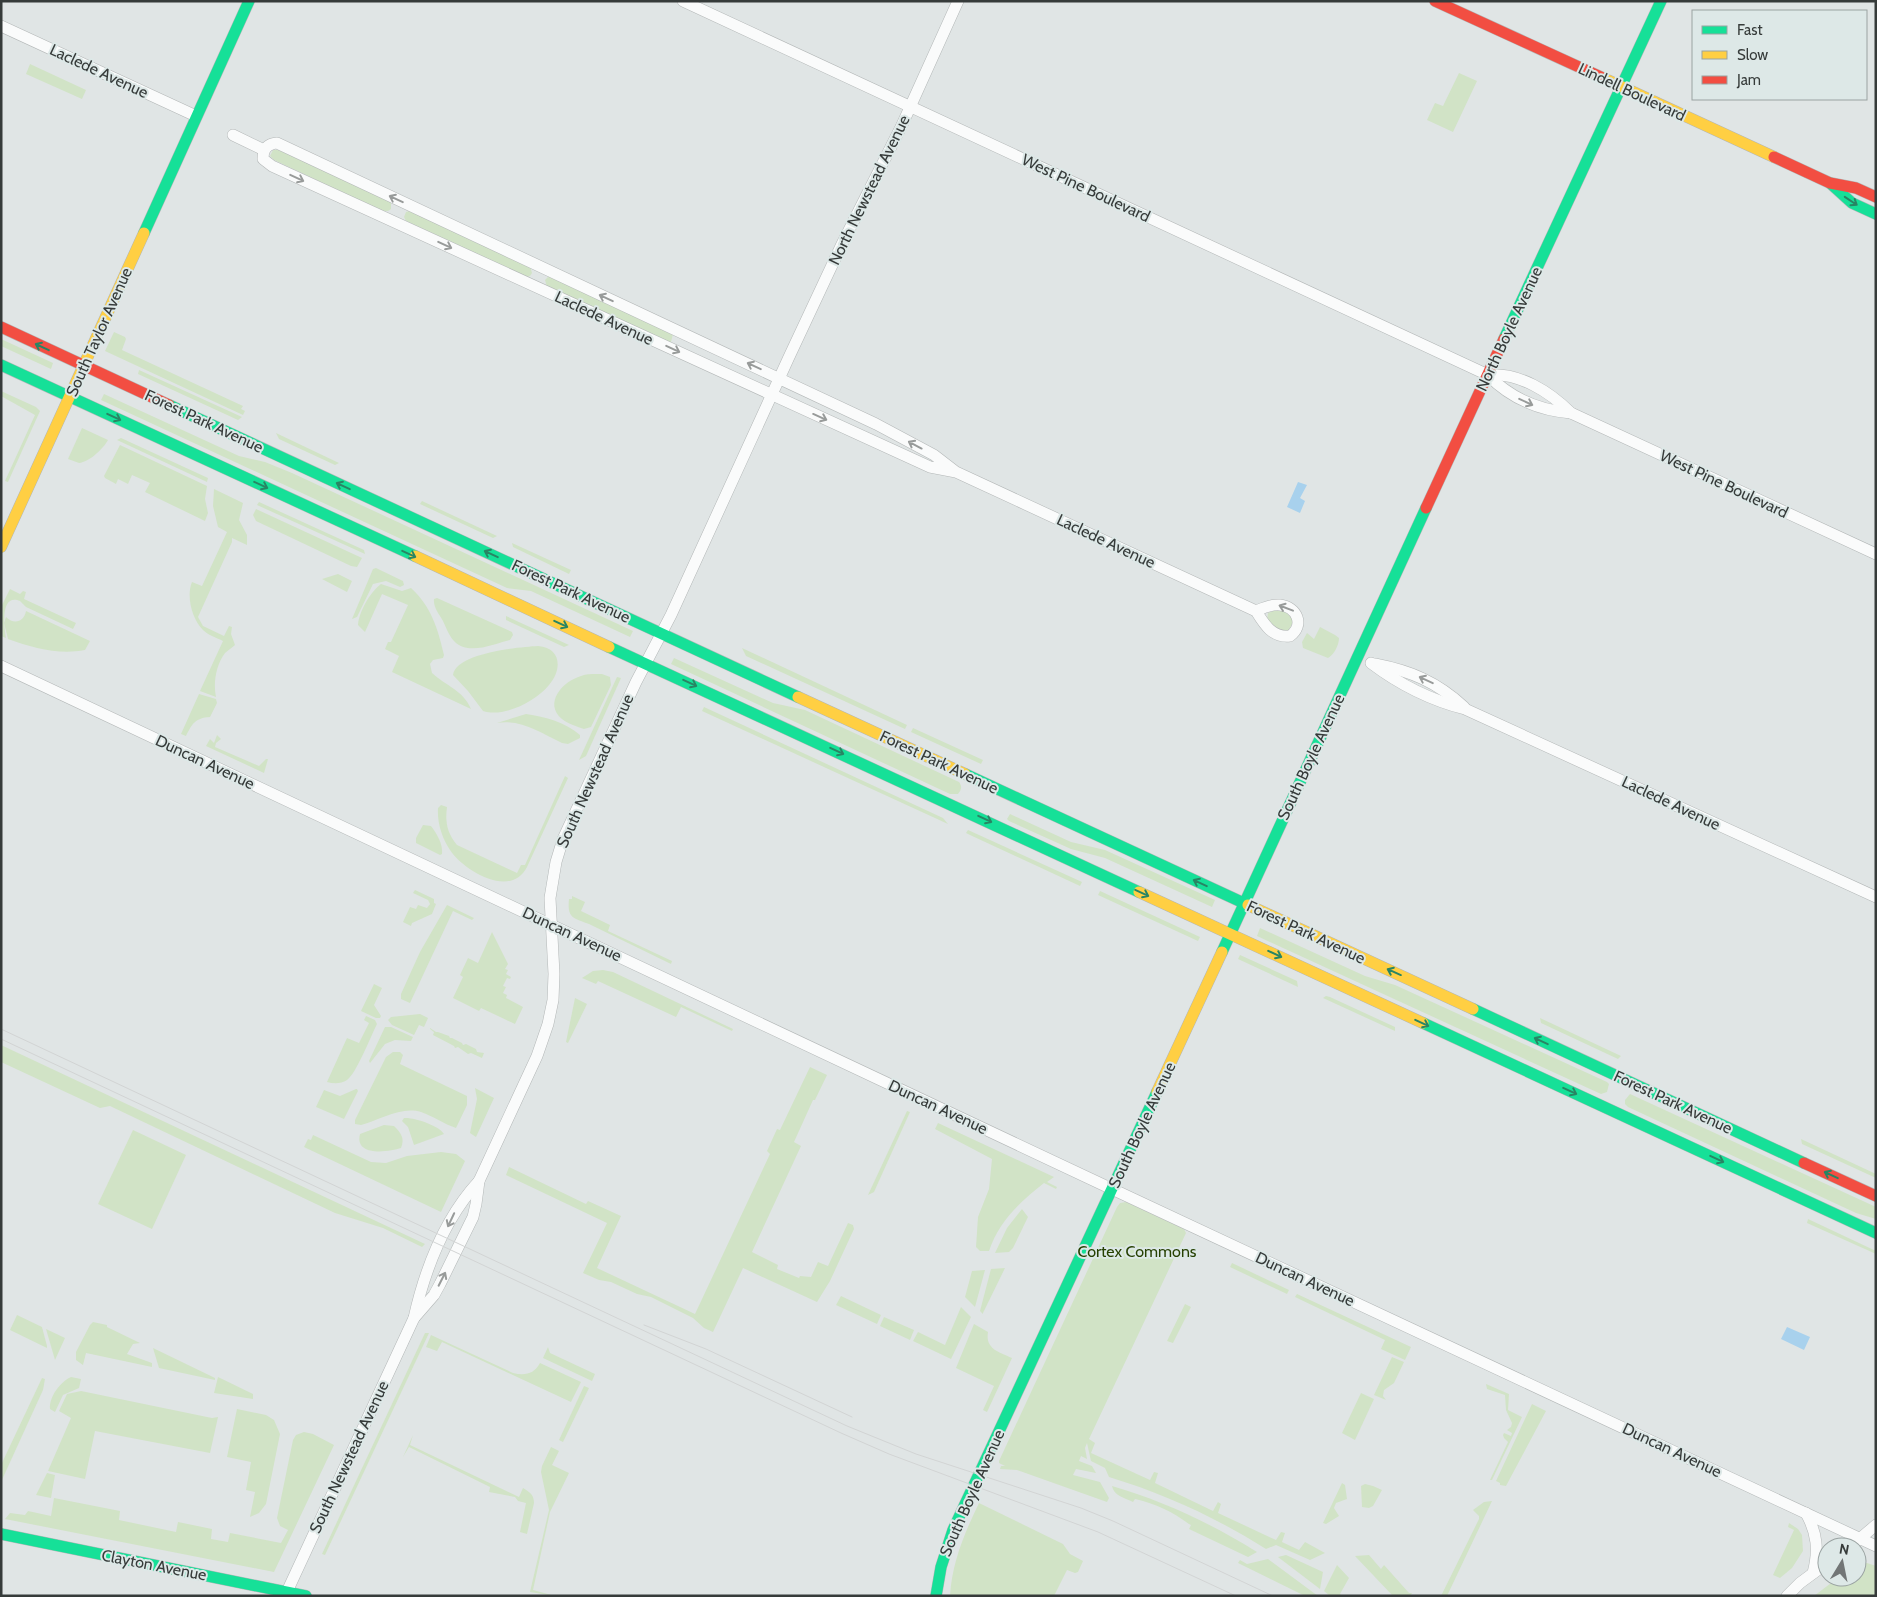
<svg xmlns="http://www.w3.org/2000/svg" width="1877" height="1597" font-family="Cabin,sans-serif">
	<rect width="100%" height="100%" fill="#e0e5e5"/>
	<g fill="#d1e3c6">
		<path d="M30,64L86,90L82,99L26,74Z"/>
		<path d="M1459,73L1477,81L1453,132L1427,120L1435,103L1443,106Z"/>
		<path d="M273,150H279L389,201L391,203V209L388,211H382L274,160L270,156Z"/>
		<path d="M409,211L530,266L532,273L530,276L527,277L406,221L404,217L406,212Z"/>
		<path d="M549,276L673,334L671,342H667L547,287L545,280Z"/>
		<path d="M114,332L125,337L126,339L122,350L243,406L241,409L245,411L243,415L105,351Z"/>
		<path d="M1,339L53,363L51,369L1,346Z"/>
		<path d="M139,370L242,417L238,420L138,374Z"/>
		<path d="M1,391L36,407L40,411L8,482L5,481L35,415L1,396Z"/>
		<path d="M104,394L239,456L265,462L292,473L633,631L630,637L531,591L507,588L101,400Z"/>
		<path d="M82,428L108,440C103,449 89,462 79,463L68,459Z"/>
		<path d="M276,433L339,463L335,465L279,439Z"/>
		<path d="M121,438L208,478L207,482L117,440Z"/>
		<path d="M120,445L207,486L205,499L208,513L205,521L145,492L150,483L132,475L128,484L118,479L116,484L105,478L104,476Z"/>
		<path d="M214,489L243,503L239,520L247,535V545L232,538V542L198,617L203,626L224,636L229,626L232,627L231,634L235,645C232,648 228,650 225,653C216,665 213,683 216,697L200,691L223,641C217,638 208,635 203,630C192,619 186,596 192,582L202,586L227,532L218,527L213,506Z"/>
		<path d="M422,501L497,536L493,538L420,504Z"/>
		<path d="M259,502L364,550L365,554L257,505Z"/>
		<path d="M256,509L362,558L357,567L351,566L256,521L253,515Z"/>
		<path d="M512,543L571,570L569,574L513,547Z"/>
		<path d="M376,568L403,581L404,585L400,587L386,581L373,584L357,617L352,619L373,569Z"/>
		<path d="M338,574L352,581L347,592L322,579Z"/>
		<path d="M381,584L402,591L411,588C431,606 438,629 444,655L443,658L433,660L430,664L432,673C446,686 463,690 471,709L392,672L399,656L385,649L388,642H391L408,605L382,594L365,632L358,625C359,612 370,592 381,584Z"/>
		<path d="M10,589L20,594L23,591L26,592L24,599L76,623L73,629L26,607L20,601C0,593 4,626 6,638L1,636V607Z"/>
		<path d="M437,598L512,632L513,635L510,640C494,644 468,656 454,641C449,636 446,627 443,621C439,614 433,607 434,599Z"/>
		<path d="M1275,610L1287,611L1294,620L1289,630C1280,633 1273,626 1267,620L1268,613Z"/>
		<path d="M26,611L90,641L85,650C59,655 33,648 8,639L4,623L6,617C14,625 24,622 26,611Z"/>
		<path d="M506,616L569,645L564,647L506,620Z"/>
		<path d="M1320,627L1335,635L1339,638C1339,645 1334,655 1328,658L1303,648L1302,642L1307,633L1314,639Z"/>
		<path d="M538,646C562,648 562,670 549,685C536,701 504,718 483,711L468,691L453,675C456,653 519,647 538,646Z"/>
		<path d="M742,648L907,725L905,729L746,656Z"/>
		<path d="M674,658L773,703L805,710L959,782C962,786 962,789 958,794H950L671,664Z"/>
		<path d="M596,674H602L610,677L611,685L591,727L584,729C576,726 568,724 562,719C543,703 563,681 581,676C586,674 591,674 596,674Z"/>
		<path d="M617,677L621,678L586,756L579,760Z"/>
		<path d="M199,694L216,699L217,703L210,717C195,718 192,724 186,736L181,734Z"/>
		<path d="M704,707L943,818L948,824L702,711Z"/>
		<path d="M526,714C546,717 565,722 580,735V738L568,744L562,743C540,733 522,719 497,723Z"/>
		<path d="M913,728L983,760L981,764L911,732Z"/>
		<path d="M217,735L221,739L216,743L215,747L259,766L266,759H268L264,773L206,746L210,739L214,743Z"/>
		<path d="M565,776L568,778L527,867C511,899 464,871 450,850C442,838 437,823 438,808L441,805L447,807C445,822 447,833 457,845L517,873L521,865H525Z"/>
		<path d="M1010,814L1071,842L1105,850L1215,900L1212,907L1105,858L1071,849L1009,821L1007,819Z"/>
		<path d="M423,825L431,826C437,834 443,844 442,854L440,855L416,843V838Z"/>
		<path d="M968,830L1082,882L1080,886L970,835L966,833Z"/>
		<path d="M415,890L434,899V903L436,904L432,914L412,923L411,926L403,922L410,907L416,909L418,905L427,908L430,904L428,900L413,893Z"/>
		<path d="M1100,891L1200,937L1198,941L1098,895Z"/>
		<path d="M572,896L585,902L581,911L610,925L608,931L672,961L671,964L589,924C573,918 567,918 569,899H572Z"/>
		<path d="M447,905L474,918L472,920L453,911L410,1003L401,999V994L420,952Z"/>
		<path d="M1260,928L1365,976L1395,985L1607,1082L1609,1084L1607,1092L1601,1094L1257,936Z"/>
		<path d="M492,932L508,964L505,969L508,970L506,974L511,977L510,979L507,978L503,986L506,987L503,993L507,995L506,998L523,1007L515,1024L481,1008L479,1011L453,998L463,977L460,975L468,958L478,963Z"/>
		<path d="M1240,955L1297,981L1298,987L1238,959Z"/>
		<path d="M603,970L613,972L733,1029L732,1031L681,1007L676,1017L598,981L596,984L582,978L593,971Z"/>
		<path d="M374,984L382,988L374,1005L381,1016L380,1018H376L361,1011Z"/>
		<path d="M1326,996L1330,997L1395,1027V1031L1323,998Z"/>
		<path d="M575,998L587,1004L568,1043L566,1042Z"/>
		<path d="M420,1014L428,1018L424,1027L419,1025L414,1035L392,1025L388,1020L391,1017Z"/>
		<path d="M366,1016L375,1020L377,1024C371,1036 356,1074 347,1080C341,1084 334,1084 327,1082L347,1038L359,1043L369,1023L364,1020Z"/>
		<path d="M1540,1018L1621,1056L1618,1059L1541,1023Z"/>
		<path d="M385,1027H391L413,1037L411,1041L395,1040L385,1044L370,1063L369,1061Z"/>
		<path d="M430,1028L436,1032H438L449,1036L450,1038H452L462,1043L463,1045L466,1044L476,1049L477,1052L484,1053L482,1058L471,1053L468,1054L458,1047L455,1048L454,1046L433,1035L434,1032L430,1029Z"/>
		<path d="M1,1045L425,1244L422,1247L383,1228L335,1213L110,1106L100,1108L1,1062Z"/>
		<path d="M393,1052H400L403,1055L400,1064L467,1096V1105L456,1128C444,1124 433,1116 421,1112C401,1106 380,1120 361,1125L355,1124V1120L386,1057Z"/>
		<path d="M810,1067L827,1075L815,1100H813L794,1142L801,1146L752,1252L778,1265L777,1269L799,1278L800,1276L811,1277L818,1262L828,1266L848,1223L853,1225L854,1229L830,1281L817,1302L743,1268L713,1332L704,1328L693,1318L651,1297L637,1294L611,1282L599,1280L583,1273L607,1223L506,1175L509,1167L586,1204L588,1201L621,1216L597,1268L695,1314L770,1154L767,1151L777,1129L780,1130Z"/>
		<path d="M475,1088L494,1098L476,1137L470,1133L477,1099Z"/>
		<path d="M356,1089H357L358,1091L344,1119L316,1107L324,1090L340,1096Z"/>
		<path d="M1630,1094L1876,1207V1219L1856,1213L1628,1107L1625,1104V1100Z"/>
		<path d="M907,1111L910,1112L874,1192L868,1195Z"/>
		<path d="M404,1118C414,1117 440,1126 444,1134L414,1145L408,1127L402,1121Z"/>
		<path d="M938,1123L1054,1177L1047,1182L1057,1187L1056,1189L1044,1183C1020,1202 999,1221 989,1251H980L976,1247L978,1217L989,1189L992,1159L935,1129Z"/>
		<path d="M384,1125L394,1126C401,1133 405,1138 401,1148C389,1152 354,1157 360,1134Z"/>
		<path d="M133,1130L186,1155L152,1229L98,1204Z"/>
		<path d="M313,1135L371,1162L386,1163L407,1156L441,1152L456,1154L465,1161L441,1212L304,1147L308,1139L311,1140Z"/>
		<path d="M1801,1139L1876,1174V1178L1802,1144Z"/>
		<path d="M1126,1202L1184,1229L1186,1233L1089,1439L1095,1443L1091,1453L1150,1480L1154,1472L1158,1473L1155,1483L1213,1511L1218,1502L1221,1504L1218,1513L1276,1540L1281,1532L1285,1533L1282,1542L1299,1550L1305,1542L1325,1553L1310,1560L1276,1545L1266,1549C1217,1518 1165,1494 1109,1477L1105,1468L1091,1461L1087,1443L1085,1448L1087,1459L1081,1456L1079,1461L1092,1466L1096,1473L1076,1469L1073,1475L1100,1482L1109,1498L1107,1502L1017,1470L1000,1469L1001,1466H1005L999,1463V1461L1117,1207L1120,1203Z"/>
		<path d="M1022,1209L1028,1217L1013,1248L1009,1252L995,1253L1007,1228Z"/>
		<path d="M1808,1219L1876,1251V1254L1807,1223Z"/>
		<path d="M1232,1263L1289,1290L1287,1294L1230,1267Z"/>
		<path d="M1005,1268L983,1313V1314L980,1311L991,1269Z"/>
		<path d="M985,1270L975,1307L965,1297L972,1271Z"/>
		<path d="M1297,1294L1411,1347L1405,1360L1381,1349L1385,1340L1295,1297Z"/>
		<path d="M841,1296L881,1315L877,1324L836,1305Z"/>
		<path d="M1185,1304L1191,1307L1173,1343L1167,1341Z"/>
		<path d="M961,1307L971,1317L951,1359L913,1341L918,1332L945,1345Z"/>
		<path d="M17,1315L42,1327L47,1346V1348L10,1330Z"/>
		<path d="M884,1317L914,1330L910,1340L880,1326Z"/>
		<path d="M93,1322L107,1325V1327L140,1343L133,1344L127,1354L152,1363V1367L86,1353L83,1365L76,1360V1352L90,1325Z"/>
		<path d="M974,1324L988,1332C985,1349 999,1352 1012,1358L987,1412L983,1410L994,1386L956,1368Z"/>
		<path d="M46,1329L65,1338L55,1360Z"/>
		<path d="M425,1333H429L325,1555L322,1554Z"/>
		<path d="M431,1335L513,1373C525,1376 534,1374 540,1363L581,1382L571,1402L442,1342L437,1351L426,1347Z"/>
		<path d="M548,1347L550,1353L595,1374L592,1381L543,1358Z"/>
		<path d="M153,1348L215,1378V1380L159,1368Z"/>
		<path d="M1392,1357L1404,1362L1394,1383L1384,1390L1383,1396L1386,1400L1374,1395Z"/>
		<path d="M71,1377L81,1379L79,1388L63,1395L55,1412L50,1409C49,1397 60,1382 71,1377Z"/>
		<path d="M218,1377L253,1394V1399L214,1393Z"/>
		<path d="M42,1378L45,1379L43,1390L1,1482V1465Z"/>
		<path d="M1486,1384L1509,1394L1508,1410L1522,1417L1492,1480H1490L1508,1442L1504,1438L1503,1435L1504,1433L1511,1436L1512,1433L1507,1430L1511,1427L1512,1423L1506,1410L1505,1395L1487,1389Z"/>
		<path d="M584,1386L589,1388L563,1442L559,1440Z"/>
		<path d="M81,1391L212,1418L218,1417L210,1453L95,1431L85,1479L48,1471L71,1418L59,1411L67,1394Z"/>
		<path d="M1361,1393L1374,1399L1355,1440L1342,1433Z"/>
		<path d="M1532,1404L1546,1411L1506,1486L1500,1485V1483L1496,1481Z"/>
		<path d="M237,1409L266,1415L274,1420L280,1434L266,1504L259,1513L250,1517L255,1492L246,1490L251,1462L227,1457Z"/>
		<path d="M304,1432L313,1434L334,1445L274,1572L5,1519L10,1513L25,1515L28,1511L51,1516L54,1498L120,1511L119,1520L176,1532L178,1522L212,1529L211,1539L228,1542L230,1533L281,1543L288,1530L280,1526L277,1518L293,1440L296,1435Z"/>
		<path d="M413,1435L410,1445L519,1497L523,1488C530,1492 534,1495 534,1503L527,1534L520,1532L526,1503L518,1501L515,1497L489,1492L490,1487L409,1447L403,1457Z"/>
		<path d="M551,1447L559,1451L552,1465L569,1473L550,1512L533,1590L555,1596L530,1592L549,1510L541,1472L542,1466Z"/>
		<path d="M47,1473L55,1475L51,1498L36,1495Z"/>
		<path d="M1342,1483L1345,1485L1347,1499L1336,1503L1334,1508L1339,1516L1326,1524L1323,1523Z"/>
		<path d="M1365,1484L1373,1486L1382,1490L1373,1506L1369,1508L1362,1507L1361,1486Z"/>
		<path d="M1112,1486C1164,1501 1212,1524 1257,1552L1248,1557L1189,1529L1191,1525L1189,1524C1173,1512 1154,1503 1135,1499L1133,1502C1125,1498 1114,1496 1112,1486Z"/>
		<path d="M1492,1501L1447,1596H1441L1479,1519V1516L1473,1510L1484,1502Z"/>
		<path d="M979,1503L1063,1544L1070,1554L1083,1561L1078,1572L1075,1573L1067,1570L1054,1596H950C952,1562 965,1532 979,1503Z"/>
		<path d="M1789,1523L1798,1529L1802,1535L1803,1551L1792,1568L1780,1578L1773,1575L1794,1530L1788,1527Z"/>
		<path d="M1286,1555L1323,1572L1320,1589L1278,1557Z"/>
		<path d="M1369,1555L1381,1569L1384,1565L1409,1593H1412L1410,1596H1393L1355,1556Z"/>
		<path d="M1268,1559L1318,1596H1305L1238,1563L1240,1560L1247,1564Z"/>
		<path d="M1867,1563L1876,1566V1596H1814L1839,1577H1857V1565Z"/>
		<path d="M1337,1565L1349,1578L1340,1594L1342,1596H1330L1324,1591Z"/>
	</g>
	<g fill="#a8d1ed">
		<path d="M1298,482L1307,485L1300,498L1305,501L1300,513L1287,507Z"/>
		<path d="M1787,1327L1810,1337L1804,1350L1781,1339Z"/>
	</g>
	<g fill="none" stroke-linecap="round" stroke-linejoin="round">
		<g stroke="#b3b7b7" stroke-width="12">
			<g id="street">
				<path d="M683,1L1488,375C1511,399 1538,410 1571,413"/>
				<path d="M1,26L196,116"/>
				<path d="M233,135L264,150"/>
				<path d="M1488,375C1519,372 1550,392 1571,413L1876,554"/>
				<path d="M956,472L930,467L272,166L263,159C263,149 267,144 277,143L876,424L934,455L956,472L1256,611C1264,624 1272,638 1290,636C1305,625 1297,607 1280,605C1271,604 1263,608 1256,611"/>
				<path d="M1371,663C1400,685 1430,700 1465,709L1876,897"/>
				<path d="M1375,664C1411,671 1437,682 1464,707"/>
				<path d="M1,666L1112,1189L1876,1546"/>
				<path d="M414,1318L434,1295L440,1284L473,1217L476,1204L479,1181L537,1056L548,1024L553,1000L554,974L550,898L556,862L563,839L636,682L671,615L789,357L841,246L902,125L958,1"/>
				<path d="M1806,1513C1817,1533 1819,1550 1813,1573"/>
				<path d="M1850,1547L1876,1525"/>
				<path d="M285,1596L414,1318C425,1269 445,1218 479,1181"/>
				<path d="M1787,1596L1800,1583L1827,1563"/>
			</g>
		</g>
		<g stroke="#b3b7b7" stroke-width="12">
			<g id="fast">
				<path d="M1830,183L1852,203L1876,214"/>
				<path d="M144,233L249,1"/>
				<path d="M1504,339L1661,1"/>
				<path d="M1,365L415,556"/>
				<path d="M169,405L798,697"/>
				<path d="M609,647L1139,892"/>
				<path d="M965,774L1248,905"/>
				<path d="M1222,952L1426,508"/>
				<path d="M1473,1009L1804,1163"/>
				<path d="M1423,1023L1876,1233"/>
				<path d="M1,1534L306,1596"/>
				<path d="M936,1596L941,1567L953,1530L1157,1092"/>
			</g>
		</g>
		<g stroke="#b3b7b7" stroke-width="12">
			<g id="slow">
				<path d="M1603,78L1774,157"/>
				<path d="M1,547L144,233"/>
				<path d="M415,556L609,647"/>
				<path d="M798,697L965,774"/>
				<path d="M1139,892L1423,1023"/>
				<path d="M1248,905L1473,1009"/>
				<path d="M1157,1092L1222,952"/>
			</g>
		</g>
		<g stroke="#b3b7b7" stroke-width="12">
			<g id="jam">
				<path d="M1435,1L1603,78"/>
				<path d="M1774,157L1830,183L1856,188L1876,197"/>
				<path d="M1,327L169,405"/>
				<path d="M1426,508L1504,339"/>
				<path d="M1804,1163L1876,1196"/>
			</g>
		</g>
		<use href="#street" stroke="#fafbfb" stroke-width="11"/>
		<use href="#fast" stroke="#16e098" stroke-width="11"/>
		<use href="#slow" stroke="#ffcf43" stroke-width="11"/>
		<use href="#jam" stroke="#f24e42" stroke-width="11"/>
		<g stroke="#d2d4d4" stroke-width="1">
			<path d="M1,1029L847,1426L916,1454L1081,1508L1113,1521L1273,1596"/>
			<path d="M1,1039L841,1433L889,1454L1098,1532L1236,1596"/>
			<path d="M644,1325L706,1349L852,1417"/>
		</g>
	</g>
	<defs><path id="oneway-shaft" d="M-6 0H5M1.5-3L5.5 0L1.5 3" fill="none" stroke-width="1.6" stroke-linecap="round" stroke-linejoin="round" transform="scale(1.25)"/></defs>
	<g stroke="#989b9a">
		<use href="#oneway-shaft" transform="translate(297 178) rotate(25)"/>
		<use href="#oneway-shaft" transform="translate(396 199) rotate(-155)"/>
		<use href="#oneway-shaft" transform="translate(445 245) rotate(25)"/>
		<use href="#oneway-shaft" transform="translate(606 298) rotate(-155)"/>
		<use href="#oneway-shaft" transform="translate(673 349) rotate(25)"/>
		<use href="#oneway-shaft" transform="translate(754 366) rotate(-155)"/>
		<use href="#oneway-shaft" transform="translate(1526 402) rotate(25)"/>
		<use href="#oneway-shaft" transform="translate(820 417) rotate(24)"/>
		<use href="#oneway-shaft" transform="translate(915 445) rotate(-152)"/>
		<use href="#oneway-shaft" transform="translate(1286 608) rotate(-159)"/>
		<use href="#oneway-shaft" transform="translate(1426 680) rotate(-155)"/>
		<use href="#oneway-shaft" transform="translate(451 1220) rotate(115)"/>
		<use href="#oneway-shaft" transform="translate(442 1279) rotate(-63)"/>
	</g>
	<g stroke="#288564">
		<use href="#oneway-shaft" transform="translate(1851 201) rotate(34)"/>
		<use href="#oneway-shaft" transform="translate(42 347) rotate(-155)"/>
		<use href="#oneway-shaft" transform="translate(114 417) rotate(25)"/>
		<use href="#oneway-shaft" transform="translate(261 485) rotate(25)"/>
		<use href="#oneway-shaft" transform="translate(343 486) rotate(-155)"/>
		<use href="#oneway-shaft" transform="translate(409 554) rotate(25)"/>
		<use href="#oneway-shaft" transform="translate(491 554) rotate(-155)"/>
		<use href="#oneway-shaft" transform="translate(561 624) rotate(25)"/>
		<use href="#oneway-shaft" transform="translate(690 683) rotate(25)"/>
		<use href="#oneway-shaft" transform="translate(837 751) rotate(25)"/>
		<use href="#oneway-shaft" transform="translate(985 819) rotate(25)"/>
		<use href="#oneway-shaft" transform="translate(1200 883) rotate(-155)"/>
		<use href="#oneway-shaft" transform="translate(1142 893) rotate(25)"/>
		<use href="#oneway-shaft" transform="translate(1275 954) rotate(25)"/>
		<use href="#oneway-shaft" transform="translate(1394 972) rotate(-156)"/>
		<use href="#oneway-shaft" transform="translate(1422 1023) rotate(25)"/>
		<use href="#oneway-shaft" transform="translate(1541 1041) rotate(-155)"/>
		<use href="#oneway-shaft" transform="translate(1570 1091) rotate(25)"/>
		<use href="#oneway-shaft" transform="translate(1717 1159) rotate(25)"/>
		<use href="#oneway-shaft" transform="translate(1831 1175) rotate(-155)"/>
	</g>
	<g text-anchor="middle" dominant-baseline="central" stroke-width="4" stroke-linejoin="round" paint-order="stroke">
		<g font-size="16" fill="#363b3a" stroke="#dde8e7">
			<text transform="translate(99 71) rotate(25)">Laclede Avenue</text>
			<text transform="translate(1632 92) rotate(25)">Lindell Boulevard</text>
			<text transform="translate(1086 188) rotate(25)">West Pine Boulevard</text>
			<text transform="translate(869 190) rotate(-64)">North Newstead Avenue</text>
			<text transform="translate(604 318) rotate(25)">Laclede Avenue</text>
			<text transform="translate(1509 329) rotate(-65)">North Boyle Avenue</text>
			<text transform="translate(99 332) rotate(-66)">South Taylor Avenue</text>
			<text transform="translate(204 421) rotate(25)">Forest Park Avenue</text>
			<text transform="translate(1724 484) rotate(25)">West Pine Boulevard</text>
			<text transform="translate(1106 541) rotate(25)">Laclede Avenue</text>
			<text transform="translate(571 591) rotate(25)">Forest Park Avenue</text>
			<text transform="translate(1311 757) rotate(-65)">South Boyle Avenue</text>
			<text transform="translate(205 762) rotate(25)">Duncan Avenue</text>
			<text transform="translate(939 762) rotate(25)">Forest Park Avenue</text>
			<text transform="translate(595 771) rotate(-66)">South Newstead Avenue</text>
			<text transform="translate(1671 803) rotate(25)">Laclede Avenue</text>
			<text transform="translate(1306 932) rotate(25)">Forest Park Avenue</text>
			<text transform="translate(572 934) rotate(25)">Duncan Avenue</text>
			<text transform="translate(1673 1102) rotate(25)">Forest Park Avenue</text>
			<text transform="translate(938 1107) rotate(25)">Duncan Avenue</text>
			<text transform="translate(1142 1125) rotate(-65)">South Boyle Avenue</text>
			<text transform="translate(1305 1279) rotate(25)">Duncan Avenue</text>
			<text transform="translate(1672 1450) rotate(25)">Duncan Avenue</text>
			<text transform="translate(349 1457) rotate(-65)">South Newstead Avenue</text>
			<text transform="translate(972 1493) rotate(-66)">South Boyle Avenue</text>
			<text transform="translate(154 1565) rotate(11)">Clayton Avenue</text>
		</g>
		<g font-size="16" fill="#274103" stroke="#dde8e7">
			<text x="1137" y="1251">Cortex Commons</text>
		</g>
	</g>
	<rect width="1877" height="1597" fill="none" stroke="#363b3a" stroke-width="5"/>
	<rect x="1692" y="10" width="175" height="90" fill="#dde8e7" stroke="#9aa3a2"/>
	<rect x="1702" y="26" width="25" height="8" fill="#16e098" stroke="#9aa3a2"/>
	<text x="1737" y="35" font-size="15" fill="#363b3a">Fast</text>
	<rect x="1702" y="51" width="25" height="8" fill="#ffcf43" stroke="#9aa3a2"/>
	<text x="1737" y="60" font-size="15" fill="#363b3a">Slow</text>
	<rect x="1702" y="76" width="25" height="8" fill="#f24e42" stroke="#9aa3a2"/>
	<text x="1737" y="85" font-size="15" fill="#363b3a">Jam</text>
	<g transform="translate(1842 1562) rotate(10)"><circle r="24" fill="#dde8e7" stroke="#9aa3a2"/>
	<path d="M0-4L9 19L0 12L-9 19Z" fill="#727676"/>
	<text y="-8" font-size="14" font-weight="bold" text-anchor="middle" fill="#363b3a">N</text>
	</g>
</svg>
